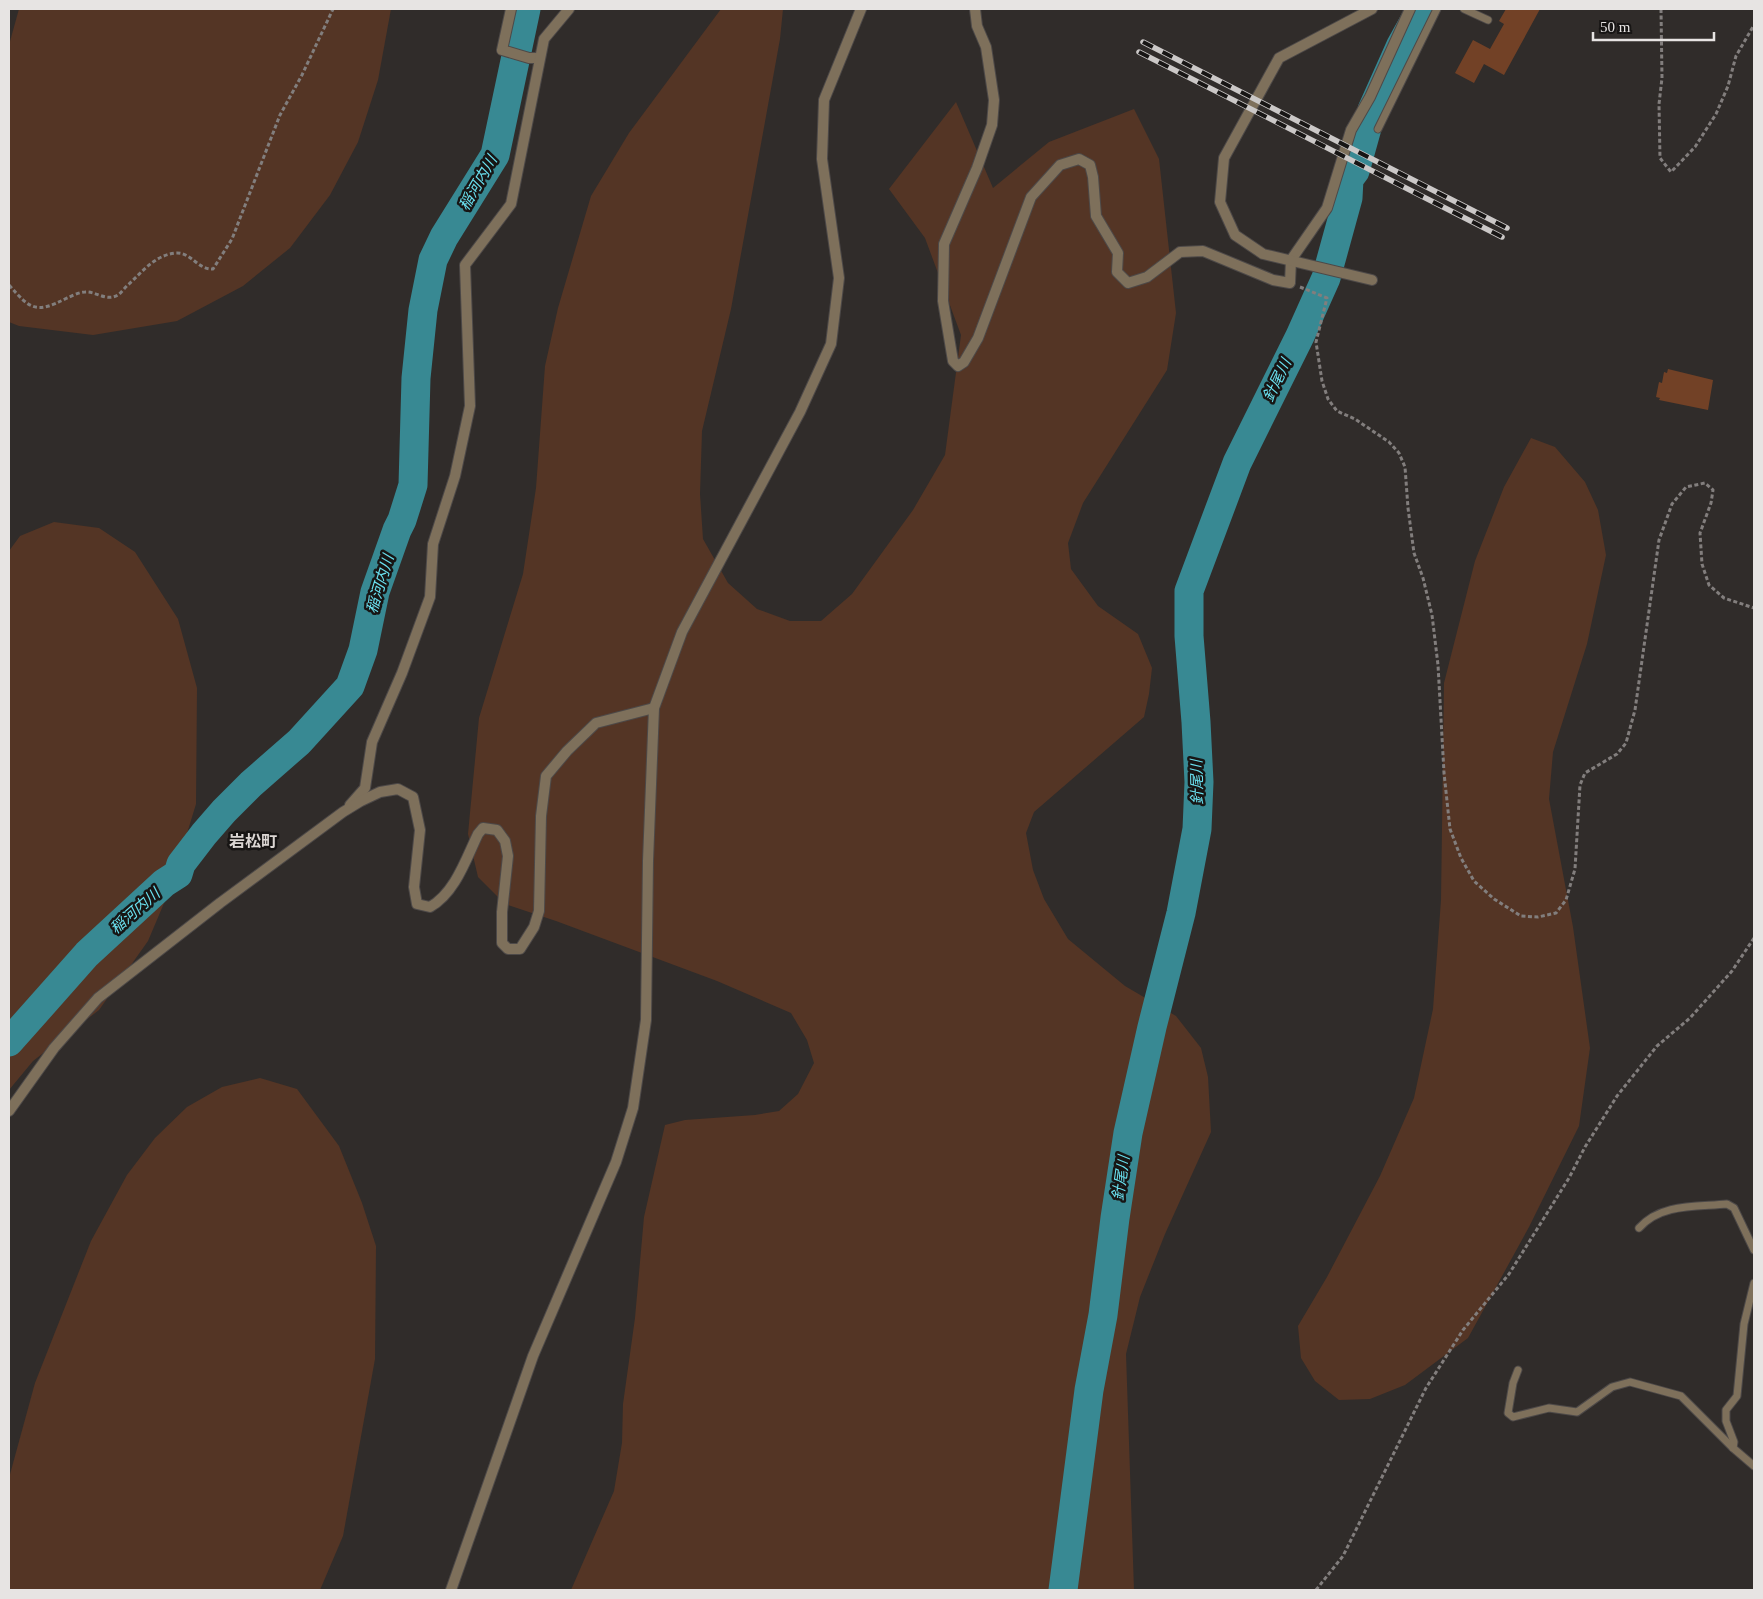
<svg xmlns="http://www.w3.org/2000/svg" width="1763" height="1599" font-family="'Times New Roman','Noto Sans JP',serif">
	<rect width="100%" height="100%" fill="#302c2a"/>
	<g fill="#543525">
		<path d="M19,9H391L378,80L358,142L330,195L290,248L243,286L177,321L93,335L19,326L9,322V45Z"/>
		<path d="M721,9H783L780,39L731,309L702,431L700,494L703,539L728,583L757,609L790,621H821L852,594L913,510L945,455L961,335L925,238L889,189L956,102L993,188L1049,142L1134,109L1159,159L1176,313L1167,370L1083,503L1068,543L1071,569L1098,606L1138,634L1152,668L1149,694L1144,717L1034,812L1026,833L1033,870L1044,899L1068,939L1125,986L1176,1016L1201,1048L1208,1077L1211,1132L1165,1234L1140,1297L1126,1354L1134,1590H571L614,1491L622,1443L623,1404L635,1318L644,1217L665,1125L685,1120L755,1115L779,1111L798,1094L814,1063L807,1040L791,1013L717,981L556,921L505,904L478,877L468,834L479,718L523,574L536,488L545,366L558,308L591,196L629,133Z"/>
		<path d="M1531,438L1555,447L1585,482L1598,510L1606,555L1587,644L1553,752L1549,799L1573,927L1590,1048L1579,1126L1529,1227L1468,1338L1405,1385L1370,1399L1339,1400L1315,1381L1301,1358L1298,1326L1327,1277L1380,1176L1414,1098L1433,1009L1441,900L1444,683L1475,561L1504,487Z"/>
		<path d="M54,522L99,528L135,552L178,619L197,688L196,804L170,889L148,941L99,1010L33,1061L9,1090V551L20,536Z"/>
		<path d="M260,1078L297,1089L339,1146L362,1203L376,1246L375,1359L343,1536L320,1590H9V1478L35,1383L91,1241L127,1175L155,1138L187,1107L222,1087Z"/>
	</g>
	<g fill="none" stroke-linecap="round" stroke-linejoin="round">
		<g stroke="#388993" stroke-width="29">
			<path d="M9,1042L87,954L164,883L178,874L181,864L204,834L224,811L251,784L299,742L350,686L363,650L375,592L397,530L402,520L413,485L416,378L423,310L433,260L444,237L495,155L526,9"/>
			<path d="M1063,1590L1089,1390L1103,1315L1115,1218L1128,1133L1152,1027L1181,913L1197,829L1199,782L1196,722L1189,636V591L1237,463L1300,336L1326,278L1348,198L1349,179L1355,171L1372,110L1401,45L1421,9"/>
		</g>
	</g>
	<g fill="#724126">
		<path d="M1506,9H1540L1504,75L1484,64L1474,83L1455,73L1473,40L1490,49L1504,24L1499,21Z"/>
		<path d="M1668,369L1713,380L1708,410L1659,400L1660,398L1656,397L1659,382L1662,383L1664,372L1667,373Z"/>
	</g>
	<g fill="none" stroke-linecap="round" stroke-linejoin="round">
		<g stroke="#4d4948" stroke-width="9">
			<g id="lane">
				<path d="M1464,9L1488,20"/>
				<path d="M1378,129L1437,9"/>
				<path d="M1639,1228C1661,1203 1697,1207 1727,1204L1734,1208L1754,1250"/>
				<path d="M1518,1370L1513,1383L1508,1413L1513,1417L1549,1408L1577,1412L1612,1387L1630,1382L1681,1396L1733,1448L1754,1466"/>
				<path d="M1733,1448L1734,1442L1726,1421V1410L1737,1396L1744,1324L1754,1283"/>
			</g>
		</g>
		<g stroke="#4d4948" stroke-width="12">
			<g id="street">
				<path d="M511,9L502,50L529,58H539"/>
				<path d="M975,9L977,26L986,47L994,100L992,125L977,168L944,244L943,301L953,361L958,366L964,362L978,338L1031,197L1060,165L1079,159L1090,165L1093,177L1096,216L1118,253L1117,272L1128,283L1147,277L1180,252L1203,251L1273,280L1290,283L1291,260L1327,208L1351,130L1370,97L1410,9"/>
				<path d="M1372,9L1279,58L1224,158L1220,202L1235,235L1263,254L1372,280"/>
				<path d="M350,805L365,788L372,742L402,673L430,597L433,544L455,476L470,406L465,265L511,204L544,39L569,9"/>
				<path d="M9,1111L54,1048L98,998L220,903L343,812L361,801L380,792L398,789L413,797L420,830L414,887L417,904L430,907C455,893 466,859 478,834L483,828L497,830L505,841L508,856L502,912V943L508,949H520L534,927L539,911L541,816L546,776L567,751L596,723L654,708"/>
				<path d="M451,1590L533,1356L616,1162L633,1108L646,1020L648,861L654,708L682,632L800,412L831,344L839,278L822,159L824,100L861,9"/>
			</g>
		</g>
		<g stroke="#827e7d" stroke-width="3" stroke-dasharray="4 2.5" stroke-linecap="butt">
			<path d="M1661,9L1662,78L1659,104L1660,158L1671,172L1695,147L1716,114L1728,86L1736,56L1754,25"/>
			<path d="M9,285C31,310 36,314 67,298C72,296 79,292 85,292C96,291 106,302 118,295C122,292 125,287 129,284C143,271 155,255 176,253C191,252 198,270 213,269L232,239L280,115L302,75L333,9"/>
			<path d="M1300,287L1327,298L1316,342L1322,381L1328,399L1337,411L1355,419L1389,442L1399,453L1405,467L1408,508L1414,553L1423,578L1432,615L1438,665L1444,773L1450,829L1461,858L1474,881L1494,899L1521,916L1538,917L1556,913L1566,900L1575,869L1580,785L1585,773L1617,754L1626,743L1635,710L1659,540L1672,504L1686,487L1705,483L1713,490L1711,503L1700,533L1702,564L1709,585L1724,598L1754,608"/>
			<path d="M1316,1590L1343,1556L1426,1388L1463,1330L1509,1274L1569,1178L1585,1147L1617,1096L1657,1046L1690,1018L1732,971L1754,938"/>
		</g>
		<use href="#lane" stroke="#7e705b" stroke-width="7"/>
		<use href="#street" stroke="#7e705b" stroke-width="10"/>
		<g stroke="#cbc8c7" stroke-width="5.5">
			<g id="rail">
				<path d="M1143,42L1507,228"/>
				<path d="M1139,52L1502,237"/>
			</g>
		</g>
		<use href="#rail" stroke="#171514" stroke-width="4" stroke-dasharray="11" stroke-linecap="butt"/>
	</g>
	<g text-anchor="middle" dominant-baseline="central" stroke-width="5" stroke-linejoin="round" paint-order="stroke">
		<g font-size="15" font-style="italic" fill="#6be2f1" stroke="#171514">
			<text transform="translate(478 183) rotate(-60)">稲河内川</text>
			<text transform="translate(1277 380) rotate(-64)">針尾川</text>
			<text transform="translate(380 584) rotate(-73)">稲河内川</text>
			<text transform="translate(1197 782) rotate(-91)">針尾川</text>
			<text transform="translate(135 911) rotate(-41)">稲河内川</text>
			<text transform="translate(1121 1178) rotate(-82)">針尾川</text>
		</g>
		<g font-size="16" font-weight="bold" fill="#dbd6d3" stroke="#171514">
			<text x="253" y="841">岩松町</text>
		</g>
	</g>
	<rect width="1763" height="1599" fill="none" stroke="#e7e4e3" stroke-width="20"/>
	<path d="M1593 32v8h121v-8" fill="none" stroke="#e7e4e3" stroke-width="2.5"/>
	<text x="1600" y="32" font-size="15" fill="#e7e4e3" stroke="#171514" stroke-width="4" paint-order="stroke">50 m</text>
</svg>
